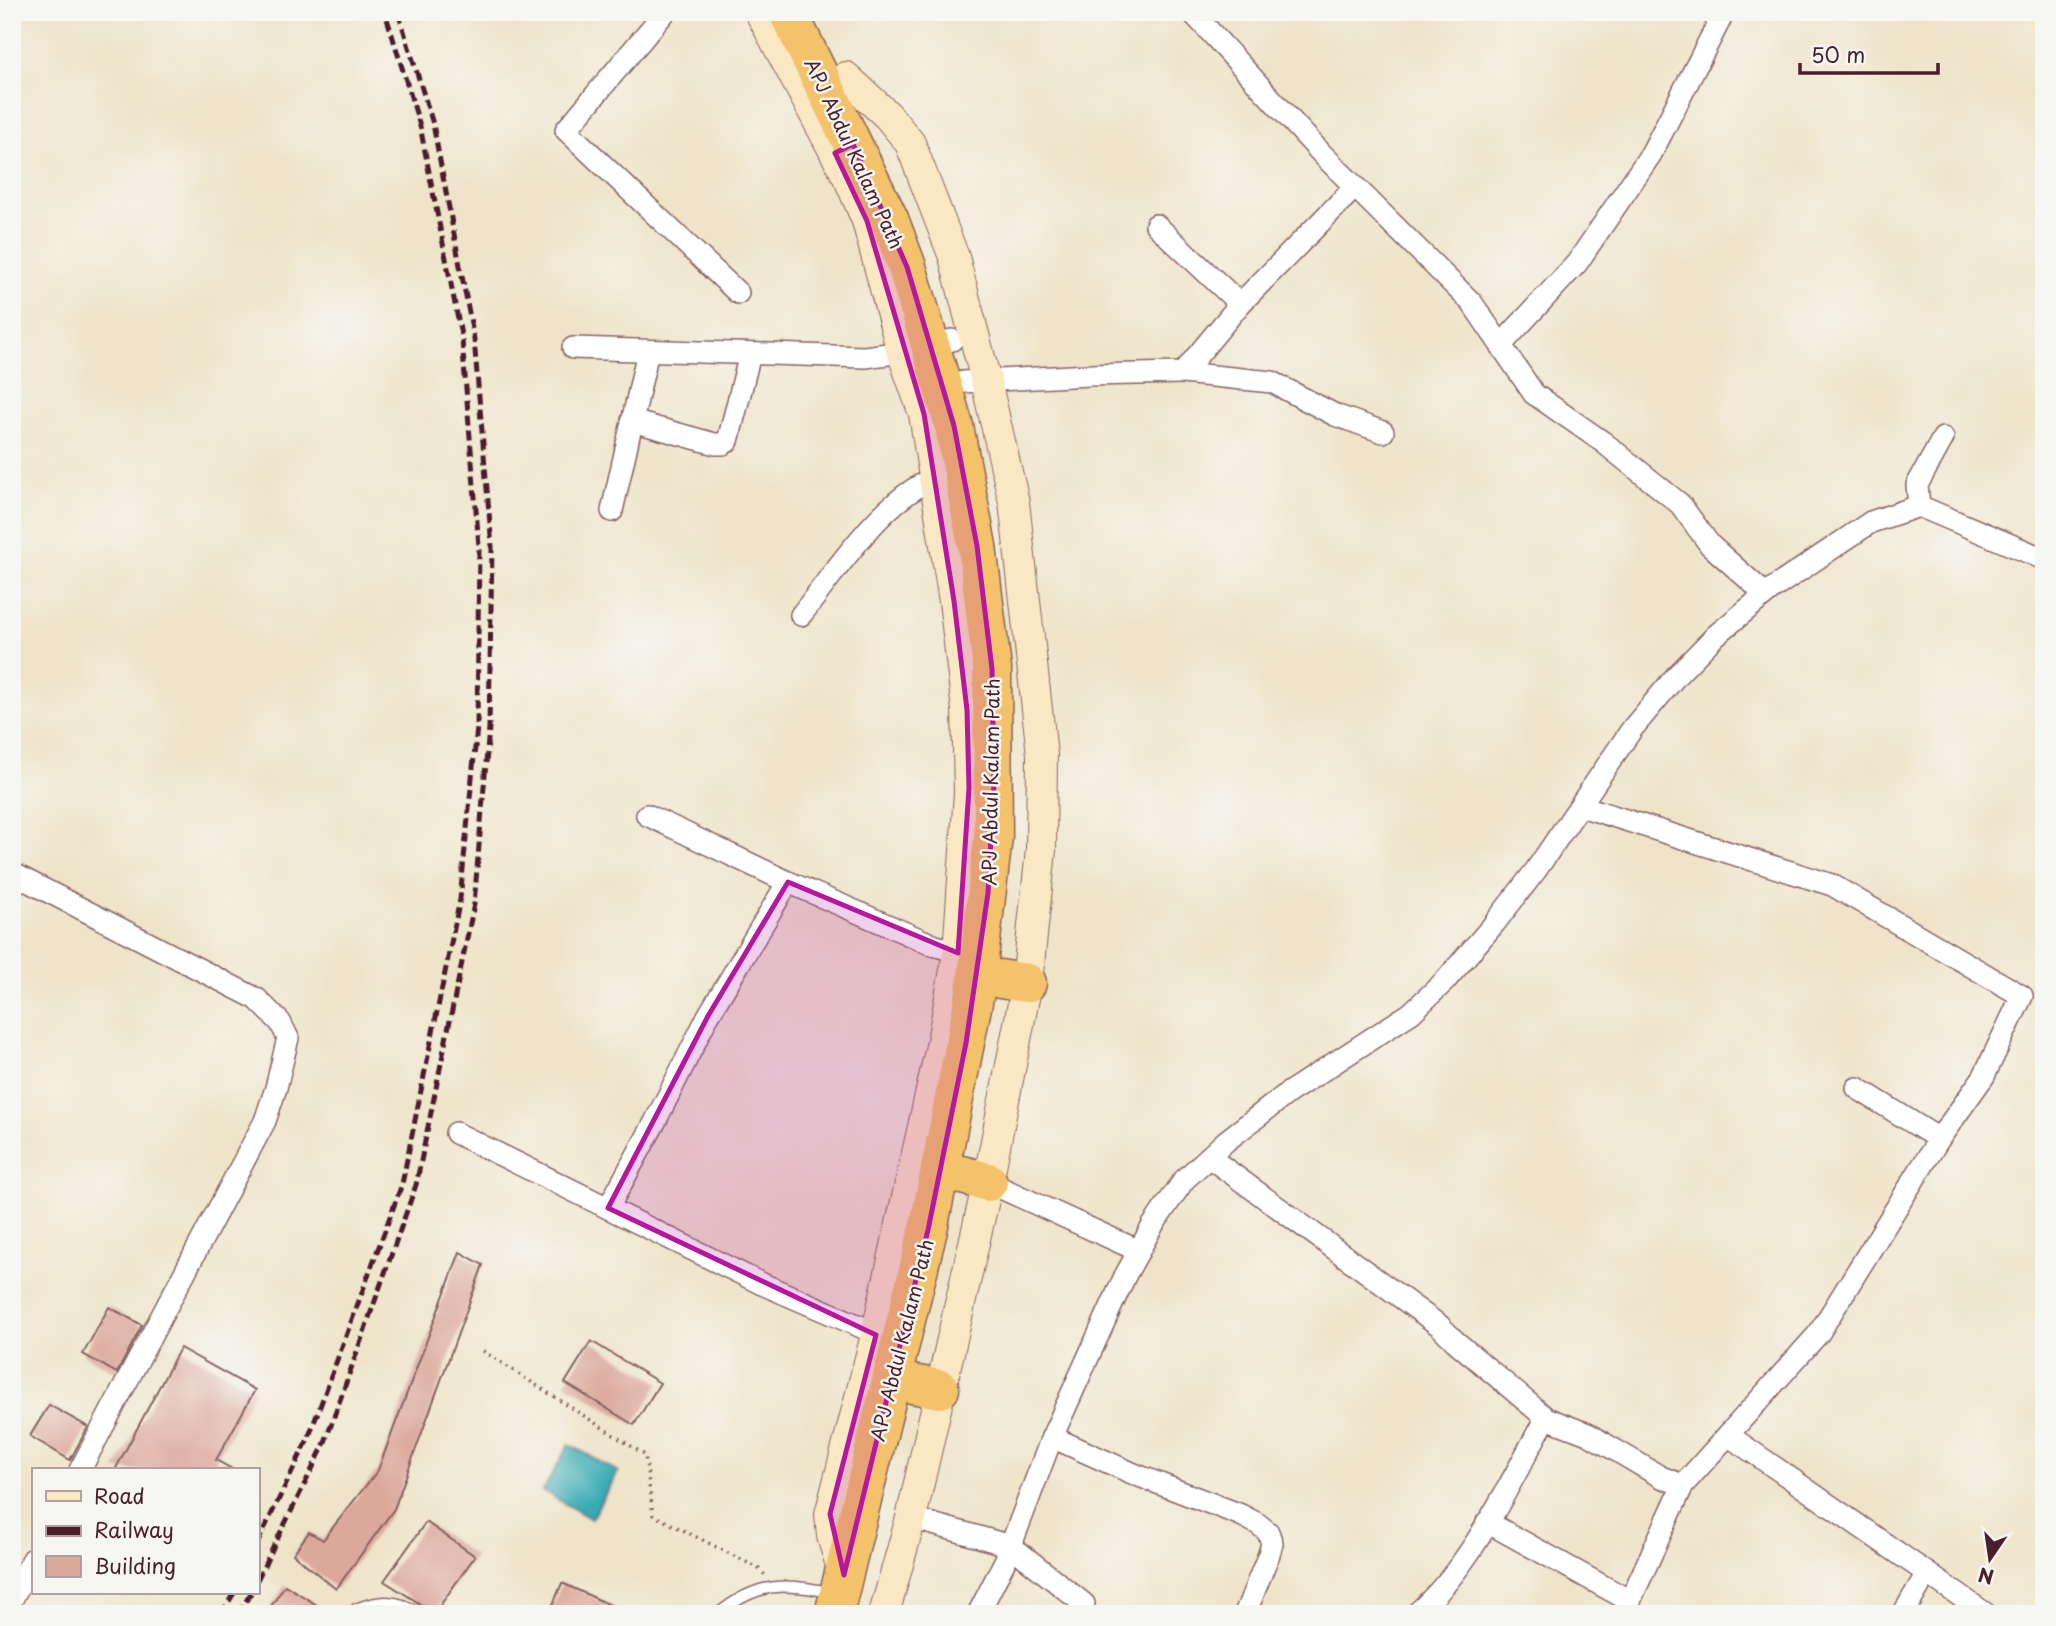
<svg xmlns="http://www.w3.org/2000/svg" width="2056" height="1626" font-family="'Playpen Sans',sans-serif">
	<rect width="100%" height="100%" fill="#f6f6f2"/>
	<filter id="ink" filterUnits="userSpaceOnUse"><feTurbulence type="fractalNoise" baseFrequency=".0143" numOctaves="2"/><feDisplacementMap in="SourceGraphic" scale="14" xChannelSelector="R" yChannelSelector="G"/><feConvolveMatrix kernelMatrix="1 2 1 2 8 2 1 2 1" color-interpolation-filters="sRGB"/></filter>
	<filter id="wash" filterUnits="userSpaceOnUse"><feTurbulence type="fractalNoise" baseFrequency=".00686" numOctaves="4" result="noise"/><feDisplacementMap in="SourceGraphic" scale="28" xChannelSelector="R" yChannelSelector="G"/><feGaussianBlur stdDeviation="1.57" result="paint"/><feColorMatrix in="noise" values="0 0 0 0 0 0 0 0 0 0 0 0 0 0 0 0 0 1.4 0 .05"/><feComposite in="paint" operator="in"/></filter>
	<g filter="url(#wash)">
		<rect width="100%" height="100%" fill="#efe4c9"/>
		<path fill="#39aab3" stroke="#42646f" stroke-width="2" d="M569,1444L618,1472L591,1519L543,1491Z"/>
		<g id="blocks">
			<g fill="#dca89b">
				<path d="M460,1252L483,1265L394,1509L336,1589L293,1554L309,1532L323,1540L378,1470Z"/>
				<path d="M109,1307L142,1325L117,1373L83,1354Z"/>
				<path d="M591,1341L660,1383L634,1425L565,1383Z"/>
				<path d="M180,1348L255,1390L216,1460L234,1470H115Z"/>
				<path d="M49,1405L88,1427L70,1460L30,1436Z"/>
				<path d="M426,1522L475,1556L434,1614H430L425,1607L384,1581Z"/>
				<path d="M562,1583L630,1614H549Z"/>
				<path d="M285,1585L331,1614H266Z"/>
			</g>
		</g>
	</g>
	<g filter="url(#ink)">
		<use href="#blocks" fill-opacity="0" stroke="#846462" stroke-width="2"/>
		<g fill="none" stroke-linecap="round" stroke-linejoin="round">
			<g stroke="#846462" stroke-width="13">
				<g id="lane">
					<path d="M353,1614L356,1609C381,1599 398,1599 421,1614"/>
					<path d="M718,1614C756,1582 786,1582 833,1593"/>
				</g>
			</g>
			<g stroke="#846462" stroke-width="24">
				<g id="street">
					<path d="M665,12L566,130L738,293"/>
					<path d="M1192,12L1322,154L1472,303L1534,394L1603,442L1680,504L1710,545L1765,594"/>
					<path d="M1156,225L1240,304"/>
					<path d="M1501,345L1577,263L1651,154L1724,12"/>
					<path d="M573,348L865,357L902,352L952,340"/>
					<path d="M1183,373L1272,382L1335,415L1383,432"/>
					<path d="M963,382L1089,375L1183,373L1240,304L1355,187"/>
					<path d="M632,421L715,444H723L728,441L750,354"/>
					<path d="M1919,506L1917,485L1943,438"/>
					<path d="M612,511L648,351"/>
					<path d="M801,615C837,570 888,489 945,475"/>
					<path d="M1581,806L1832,885L2022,996L1984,1076L1939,1139L1819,1333L1683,1485L1624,1614"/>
					<path d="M647,815L788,882L933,945L969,955"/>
					<path d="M12,873L257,999L280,1022L288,1038L276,1088L265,1121L80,1470"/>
					<path d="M1857,1088L1939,1139"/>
					<path d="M456,1133L760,1283L887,1338"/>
					<path d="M1209,1157L1440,1326L1455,1341L1546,1418L1588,1434L1661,1477L1683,1485"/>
					<path d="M988,1182L1139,1251"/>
					<path d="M608,1208L655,1122L708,1016L788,882"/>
					<path d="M1728,1435L1986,1614"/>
					<path d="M1052,1437L1134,1474L1241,1515L1258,1524L1268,1532L1272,1543L1269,1554L1245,1614"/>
					<path d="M911,1518L1011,1546L1084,1604"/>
					<path d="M1487,1522L1630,1601"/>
					<path d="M12,1599L33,1559"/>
					<path d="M978,1614L1005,1561L1052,1437L1125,1276L1153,1225L1184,1180L1226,1141L1288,1093L1411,1013L1445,981L1494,924L1536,870L1632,729L1677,675L1715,636L1772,589L1871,522L1919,506L2044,559"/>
					<path d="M1416,1614C1473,1565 1509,1483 1546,1418"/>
					<path d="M1903,1614L1927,1573"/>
				</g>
			</g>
			<g stroke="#846462" stroke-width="32">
				<g id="secondary">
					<path d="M760,12L850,181L867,221L902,352L924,414L954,601L967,710L969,792L958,953L942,1042L876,1335L830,1514L832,1536L844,1575"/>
					<path d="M846,77L888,116L910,143L954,257L986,381L1014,502L1042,754L1041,850L1027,983L988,1182L911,1518L884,1614"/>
				</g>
			</g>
			<g stroke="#846462" stroke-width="41">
				<g id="highway">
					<path d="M788,12L889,219L907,267L954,426L977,546L992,669L993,837L975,992L928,1230L834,1614"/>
					<path d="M1000,979L1027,983"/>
					<path d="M962,1175L988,1182"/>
					<path d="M912,1384L940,1389"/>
				</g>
			</g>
			<path stroke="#846462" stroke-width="3.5" stroke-dasharray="2 5" stroke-linecap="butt" d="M483,1351L645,1455L653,1515L758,1568L765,1575"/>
			<use href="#lane" stroke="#fff" stroke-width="10"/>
			<use href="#street" stroke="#fff" stroke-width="21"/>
			<use href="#secondary" stroke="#fae7c3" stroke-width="30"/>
			<use href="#highway" stroke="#f3c26a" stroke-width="38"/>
			<g stroke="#4a1f2b" stroke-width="5" stroke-dasharray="10 5" stroke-linecap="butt">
				<path d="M257,1544L308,1439L402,1184L460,899L477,727L479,546L462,340L420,126L385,12"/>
				<path d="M257,1580L324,1445L416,1185L474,904L489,728L492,547L474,339L433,124L398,12"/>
				<path d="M221,1614L234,1593"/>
				<path d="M238,1614L251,1593"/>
			</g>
		</g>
	</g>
	<path fill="#b5179e" fill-opacity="0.2" stroke="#b5179e" stroke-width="5" stroke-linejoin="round" d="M853,144L907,267L954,426L977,546L992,669L994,784L988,893L966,1043L928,1230L844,1575L830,1514L876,1335L608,1208L708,1016L788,882L958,953L969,788L967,710L954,601L924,414L867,221L835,153Z"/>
	<g text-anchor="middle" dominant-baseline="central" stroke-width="5" stroke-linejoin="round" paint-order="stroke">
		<g font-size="19" fill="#4a1f2b" stroke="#f6f6f2">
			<text transform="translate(855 153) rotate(65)">APJ Abdul Kalam Path</text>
			<text transform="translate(990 782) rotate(-89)">APJ Abdul Kalam Path</text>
			<text transform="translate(901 1340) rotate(-76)">APJ Abdul Kalam Path</text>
		</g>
	</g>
	<rect width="2056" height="1626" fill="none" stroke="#f6f6f2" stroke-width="42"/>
	<rect x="32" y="1468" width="228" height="126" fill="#f6f6f2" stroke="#b1a0a2" stroke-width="2"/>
	<rect x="46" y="1491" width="35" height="10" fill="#fae7c3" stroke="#b1a0a2" stroke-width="2"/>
	<text x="94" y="1504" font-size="21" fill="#4a1f2b">Road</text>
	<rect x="46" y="1526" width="35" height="10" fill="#4a1f2b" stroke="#b1a0a2" stroke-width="2"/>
	<text x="94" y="1538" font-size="21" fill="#4a1f2b">Railway</text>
	<rect x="46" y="1556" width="35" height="21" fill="#dca89b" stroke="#b1a0a2" stroke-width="2"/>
	<text x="94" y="1574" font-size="21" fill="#4a1f2b">Building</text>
	<g transform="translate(1990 1559) rotate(193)" stroke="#f6f6f2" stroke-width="5" paint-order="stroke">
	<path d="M0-5L12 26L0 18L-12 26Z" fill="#4a1f2b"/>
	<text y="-10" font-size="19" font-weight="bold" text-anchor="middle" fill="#4a1f2b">N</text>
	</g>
	<path d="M1800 63v10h138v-10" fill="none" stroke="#4a1f2b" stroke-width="3.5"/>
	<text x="1811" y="63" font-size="21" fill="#4a1f2b" stroke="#f6f6f2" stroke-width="5" paint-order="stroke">50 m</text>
</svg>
